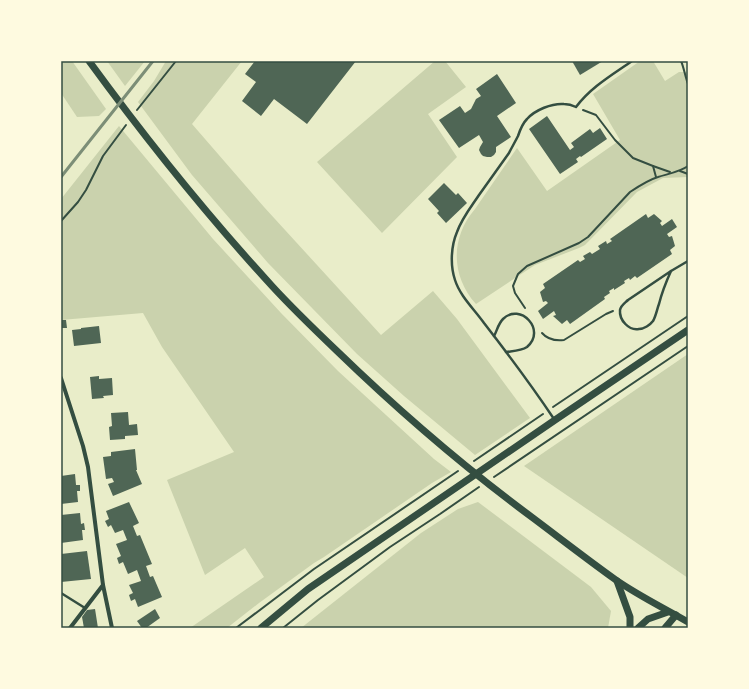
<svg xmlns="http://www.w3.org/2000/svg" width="749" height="689" font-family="'Asap Condensed',sans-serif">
	<rect width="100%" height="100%" fill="#e9edc9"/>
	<g fill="#cad2ad">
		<path d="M61,61H72L106,109L99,116L77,117L61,93Z"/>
		<path d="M107,61H145L125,86Z"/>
		<path d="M166,61H242L192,124L264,207L381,335L433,291L457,319L530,418L475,455L404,396L357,354L268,263L192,175L138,102L154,81Z"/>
		<path d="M435,61H445L466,87L428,114L457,157L382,233L317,162Z"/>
		<path d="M640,61H653L665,81L679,72H688V177L663,178L637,192L585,245L579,248L535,265L476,304C451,276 450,238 475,209L517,148L547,191L620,140L593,94Z"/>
		<path d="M119,126L213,239L281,313L338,371L434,459L451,472L432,483L324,557L314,563L259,603L227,628H190L264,577L245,548L205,575L167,480L234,452L162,347L143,313L61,320V199Z"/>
		<path d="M688,354V578L524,466Z"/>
		<path d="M478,502L591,587L611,611L608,628H301L421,533L458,509Z"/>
	</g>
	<g fill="#4f6655">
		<path d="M255,61H356L307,124L274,99L261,116L242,101L256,82L245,74Z"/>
		<path d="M572,61H603L580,75Z"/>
		<path d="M497,74L516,103L497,116L511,137L496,147V152L494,155L491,157H487L483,156L481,154L479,150L480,147L483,142L479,135L459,148L439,120L460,106L465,113L471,109L476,99L481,96L476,89Z"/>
		<path d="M547,116L570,150L574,147L571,143L590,129L593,133L600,128L607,139L581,157L580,156L576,159L578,162L560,174L529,129Z"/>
		<path d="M444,183L456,195L458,193L467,203L446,223L437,213L439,211L428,199Z"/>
		<path d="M646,214L648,218L654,214L662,221L660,223L662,226L672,219L677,227L667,234L669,237L672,236L675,246L670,250L672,254L637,278L635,276L630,280L629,278L624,281L625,283L614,290V288L609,291L610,293L604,297L605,299L570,324L567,320L562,324L553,316L556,315L554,311L543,319L538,311L548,303L546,301L543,302L540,292L545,288L543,284L578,260L580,262L585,259L583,256L590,252L592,254L600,249L598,246L606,241L607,244L612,241L610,239Z"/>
		<path d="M61,320H66L67,328H61Z"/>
		<path d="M99,326L101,343L74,346L72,330L81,329V328Z"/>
		<path d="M99,376V379L112,378L113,395L103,396L104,398L92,399L90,377Z"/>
		<path d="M128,412L129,425L137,424L138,435L125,436V439L110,440L109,427L112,426L111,413Z"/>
		<path d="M135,449L137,470H136L142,484L113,496L108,484L114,482L112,478L106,479L103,457L111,456V452Z"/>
		<path d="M75,474L76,485H80V491H77L78,502L61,504V476Z"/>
		<path d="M129,502L139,523L133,526L137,536L140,535L152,564L146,566L150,577L153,576L162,597L138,607L135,599L131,601L129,595L133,593L129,585L141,581L137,570L128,574L123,562L119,564L117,558L121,556L116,544L127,540L123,530L115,533L111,525L108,527L105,521L109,519L106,511Z"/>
		<path d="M80,513L81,524L84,523L85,530H82L83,540L61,543V515Z"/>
		<path d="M87,551L91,579L61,582V554Z"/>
		<path d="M95,609L98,628H84L82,617L87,610Z"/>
		<path d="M155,609L160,618L146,628H142L137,621Z"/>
	</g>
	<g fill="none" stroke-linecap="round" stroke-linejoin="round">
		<g stroke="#344e41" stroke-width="2">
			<path d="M681,61C684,68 685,76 688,84"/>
			<path d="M137,110L176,61"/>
			<path d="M583,110L596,115L615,140L633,158L653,166L656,177"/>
			<path d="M653,166L670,172"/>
			<path d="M680,171L688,174"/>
			<path d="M61,221L78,202L86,190L103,156L126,125"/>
			<path d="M525,308L515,293L513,286L518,274L527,266L579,243L588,237L630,192C639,186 648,180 658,177C667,174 680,172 688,166"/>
			<path d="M542,333C548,340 555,341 564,340L606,314L613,311"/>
			<path d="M553,407L688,316"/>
			<path d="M474,461L543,414"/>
			<path d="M494,477L688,346"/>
			<path d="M236,628L314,569L458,471"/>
			<path d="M283,628L318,600L390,547L440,514L479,487"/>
		</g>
		<g stroke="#344e41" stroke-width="2.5">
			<path d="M671,271C666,282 662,292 659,304C657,309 656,316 653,321C650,325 644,329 639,329C629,331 619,320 620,310C621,305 625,303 628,300Z"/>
			<path d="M671,271L688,261"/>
			<path d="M494,336C497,331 498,324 503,319C520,302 547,330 527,347C521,351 513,351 506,352"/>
			<path d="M554,419C532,386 508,354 484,323C474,309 460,296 455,280C450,265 451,246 457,232C462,218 471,207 479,195C489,181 499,167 509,153C512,147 515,142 518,136C520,130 522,124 527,119C535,110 552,103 564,104C568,104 572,105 576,107C591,87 612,75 632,61"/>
			<path d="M61,593L85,608"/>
		</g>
		<g stroke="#344e41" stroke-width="4">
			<path d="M61,378L83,446L88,467L103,585L70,628"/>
			<path d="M103,585L112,628"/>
		</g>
		<path stroke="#344e41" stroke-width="7" d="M261,628L308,589L555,420L688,330"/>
		<g stroke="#344e41" stroke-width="7">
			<path d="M89,61C146,139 207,215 272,286C293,309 315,330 337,351C399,411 464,467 533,518C561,539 588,560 616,580C639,596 664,608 688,622"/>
			<path d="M617,581L630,617V628"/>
			<path d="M638,628L648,619L668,612"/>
			<path d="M665,628L676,615"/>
		</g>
		<path stroke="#7c8e77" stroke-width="3" d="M61,177L153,61"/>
	</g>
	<rect width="749" height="689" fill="none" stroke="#fefae0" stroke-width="124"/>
	<rect x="62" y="62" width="625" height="565" fill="none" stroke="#344e41" stroke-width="1.5"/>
</svg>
